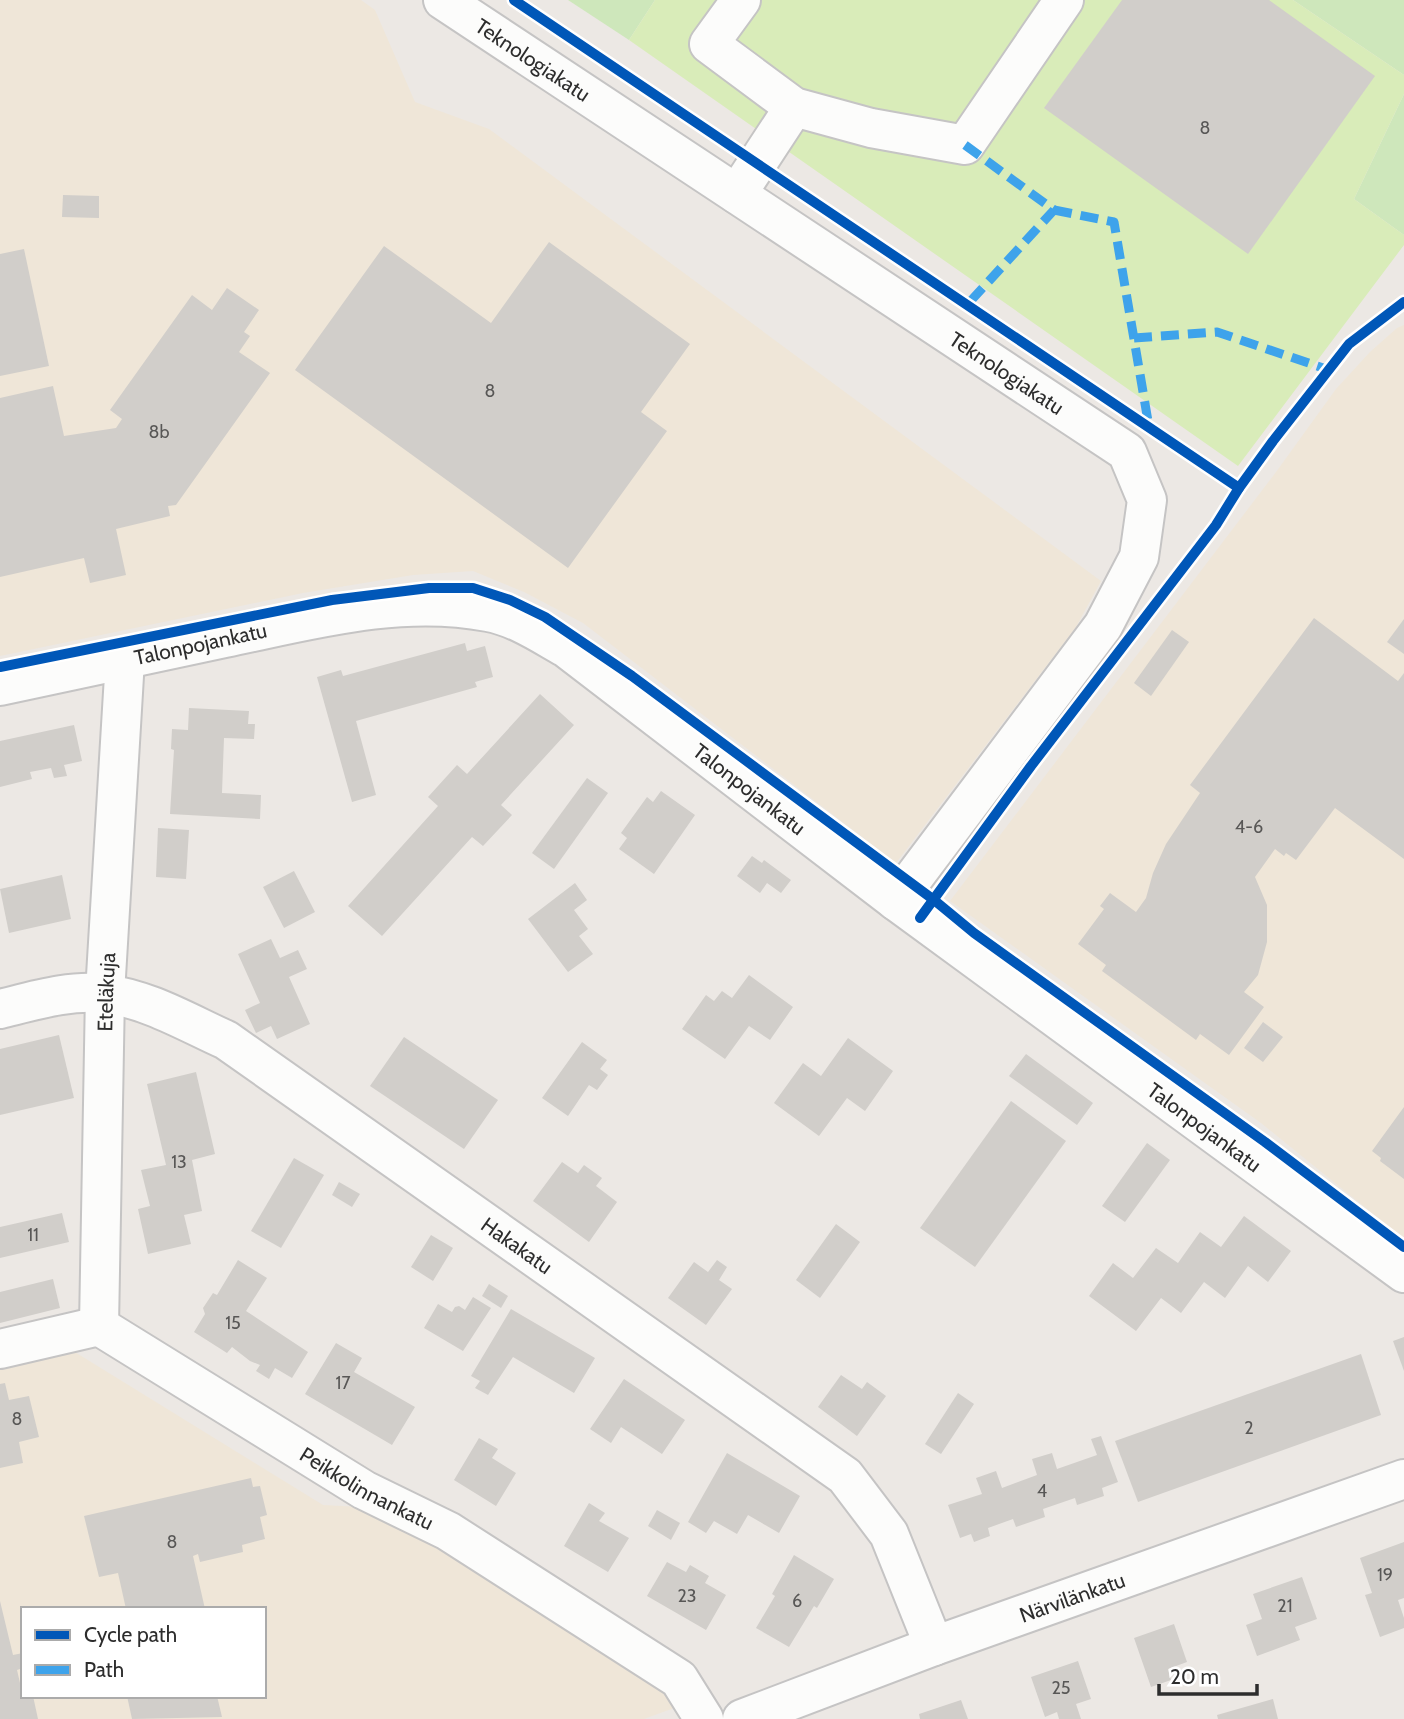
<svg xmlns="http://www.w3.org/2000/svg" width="1404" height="1719" font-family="Cabin,sans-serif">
	<rect width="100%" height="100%" fill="#ece8e4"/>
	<g fill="#efe6d8" fill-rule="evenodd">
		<path d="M0,0H361L375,10L415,102L489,129L1101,581L1076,627L896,863L583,623L524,592L473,571L413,575L303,593L0,656Z"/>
		<path d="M1404,325V1239L1261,1123L950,901L1276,472L1336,389L1370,352L1397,328Z"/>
		<path d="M70,1349L323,1505L380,1508L659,1681L674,1708L644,1719H0V1366ZM23,1609H264V1696H23Z"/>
	</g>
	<g fill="#cee7bb">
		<path d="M568,0H655L629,40Z"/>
		<path d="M1293,0H1404V75Z"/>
		<path d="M1404,94V235L1354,199Z"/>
	</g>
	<path fill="#d9ecb9" d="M655,0H1293L1404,75V94L1354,199L1404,235V245L1238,466L629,40Z"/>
	<g fill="#d1ceca">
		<path d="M1122,0H1269L1375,76L1248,254L1044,108Z"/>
		<path d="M63,195L99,196V218L62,217Z"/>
		<path d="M549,242L690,344L641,412L667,431L568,568L295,370L384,246L491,323Z"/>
		<path d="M24,249L49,366L0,376V254Z"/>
		<path d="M227,288L259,310L244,332L250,336L239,352L270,373L176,505L168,506L170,516L116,529L126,575L90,583L84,558L0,577V398L53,386L64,436L116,428L122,419L110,410L192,295L212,310Z"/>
		<path d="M1314,618L1398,681L1404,673V859L1335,808L1296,860L1286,853L1284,856L1275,849L1255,877L1267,905V942L1258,975L1244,992L1264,1007L1229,1055L1200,1034L1196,1040L1102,971L1106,965L1078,944L1104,909L1100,906L1110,893L1136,912L1146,898L1153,873L1166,844L1200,793L1190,785Z"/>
		<path d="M1404,619V654L1387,642Z"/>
		<path d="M1172,630L1189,642L1151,696L1134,683Z"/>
		<path d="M465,643L467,651L485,646L493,677L475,682L477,687L356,721L376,795L352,802L317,677L341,670L343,676Z"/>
		<path d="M540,694L574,725L501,805L512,815L483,846L472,837L382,936L348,906L438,806L428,797L457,765L467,774Z"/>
		<path d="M189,708L249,711L248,724H255L254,739L224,738L222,793L261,795L260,819L170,814L174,750L171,749L172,729L188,730Z"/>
		<path d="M74,725L82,761L64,765L67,776L54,778L51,768L30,772L32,779L0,787V741Z"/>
		<path d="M587,778L608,793L554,869L532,853Z"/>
		<path d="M661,791L695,815L654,874L619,849L627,838L621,833L647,797L653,802Z"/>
		<path d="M158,828L189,830L186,879L156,877Z"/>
		<path d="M752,856L762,863L764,860L791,880L781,893L767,883L760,893L737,876Z"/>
		<path d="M294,871L315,912L284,928L263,887Z"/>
		<path d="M62,875L71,919L9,933L0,889Z"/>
		<path d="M575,883L587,900L574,910L588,929L579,936L593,954L568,972L528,919Z"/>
		<path d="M271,939L280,958L298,950L307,969L289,977L310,1024L277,1039L271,1026L256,1033L245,1010L260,1003L238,954Z"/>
		<path d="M749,975L793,1007L770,1040L749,1026L725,1059L682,1029L706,995L714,1001L722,991L732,998Z"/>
		<path d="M1263,1022L1283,1037L1263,1062L1244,1048Z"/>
		<path d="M59,1035L74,1098L0,1115V1049Z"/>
		<path d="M404,1037L498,1100L464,1149L370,1086Z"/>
		<path d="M848,1038L893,1071L865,1111L847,1098L819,1136L774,1103L803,1063L821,1076Z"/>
		<path d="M582,1042L607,1060L600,1069L608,1075L597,1090L589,1085L568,1116L542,1098Z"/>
		<path d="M1026,1054L1093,1103L1077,1125L1009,1076Z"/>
		<path d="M196,1072L215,1154L192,1160L202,1211L184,1215L191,1244L148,1254L138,1209L150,1206L141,1170L166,1165L147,1084Z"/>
		<path d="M1011,1101L1066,1141L975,1267L920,1228Z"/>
		<path d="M1404,1107V1179L1380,1161L1381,1158L1372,1151Z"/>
		<path d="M1147,1143L1170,1160L1125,1222L1102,1206Z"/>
		<path d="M294,1158L324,1175L281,1248L251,1231Z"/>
		<path d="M562,1162L578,1173L584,1165L602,1178L596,1186L617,1202L589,1242L533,1201Z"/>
		<path d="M339,1182L360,1194L352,1207L332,1195Z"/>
		<path d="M62,1213L69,1242L0,1258V1227Z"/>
		<path d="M1244,1216L1291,1251L1268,1282L1248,1266L1225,1298L1204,1282L1181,1313L1161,1298L1136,1331L1089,1296L1113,1263L1133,1278L1156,1248L1178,1263L1200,1232L1221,1247Z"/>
		<path d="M836,1224L860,1242L820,1298L796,1280Z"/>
		<path d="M431,1235L453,1248L433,1281L411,1267Z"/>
		<path d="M238,1260L267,1278L246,1311L308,1352L292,1378L275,1368L269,1379L256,1371L260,1365L250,1361L232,1347L227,1353L194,1332L205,1314L203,1308L213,1293L217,1295Z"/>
		<path d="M717,1260L727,1267L719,1280L732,1289L706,1325L668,1298L694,1262L708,1272Z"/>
		<path d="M53,1279L60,1308L0,1323V1292Z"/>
		<path d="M489,1284L508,1296L501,1308L482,1296Z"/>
		<path d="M473,1297L491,1308L463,1351L424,1328L438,1304L452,1312L455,1307L459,1306L465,1310Z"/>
		<path d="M511,1309L595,1358L574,1393L513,1357L488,1395L475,1388L480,1381L471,1376Z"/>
		<path d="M1404,1337V1371L1393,1341Z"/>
		<path d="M336,1343L362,1358L354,1372L415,1407L392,1445L305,1394Z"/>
		<path d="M1361,1354L1381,1415L1138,1502L1115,1441Z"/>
		<path d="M841,1375L862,1389L867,1382L886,1396L857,1436L818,1407Z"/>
		<path d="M624,1379L685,1420L662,1454L621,1427L611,1443L590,1429Z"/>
		<path d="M5,1383L9,1400L29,1396L39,1437L19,1442L23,1463L0,1468V1384Z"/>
		<path d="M958,1393L974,1404L941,1454L925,1444Z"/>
		<path d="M1101,1436L1118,1482L1102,1488L1104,1496L1077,1505L1075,1498L1043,1509L1045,1517L1016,1527L1013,1519L988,1528L990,1536L974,1542L971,1534L960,1538L948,1505L982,1494L976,1478L996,1471L1002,1488L1037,1475L1032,1459L1052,1453L1057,1469L1097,1455L1091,1439Z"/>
		<path d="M479,1438L498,1449L492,1458L516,1473L496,1506L454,1480Z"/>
		<path d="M727,1453L800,1496L779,1533L748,1515L737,1534L714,1521L706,1533L688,1522Z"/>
		<path d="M251,1478L253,1487L260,1486L267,1515L260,1517L265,1539L242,1545L243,1552L200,1562L198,1554L193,1556L205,1609H126L118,1573L99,1577L84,1516Z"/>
		<path d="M589,1503L605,1513L599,1521L629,1538L608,1572L564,1546Z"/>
		<path d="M657,1510L680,1523L671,1540L648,1526Z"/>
		<path d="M1404,1542V1598L1398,1600L1404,1618V1628L1380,1637L1365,1595L1372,1593L1360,1558Z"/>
		<path d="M794,1555L834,1579L817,1608L814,1606L789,1647L756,1628L775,1596L772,1594Z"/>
		<path d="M667,1562L686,1572L690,1565L709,1576L705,1583L726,1595L706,1630L647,1596Z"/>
		<path d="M1302,1577L1317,1619L1295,1627L1300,1640L1257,1656L1246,1625L1262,1619L1253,1594Z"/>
		<path d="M0,1601L13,1655L23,1653V1668L17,1670L23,1696H33L38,1719H0Z"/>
		<path d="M1174,1624L1187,1662L1168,1669L1171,1680L1151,1687L1134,1638Z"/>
		<path d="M1078,1661L1091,1699L1076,1704L1081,1719H1059L1057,1712L1045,1717L1031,1677Z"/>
		<path d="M127,1696H217L222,1717L132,1719Z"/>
		<path d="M1273,1699L1278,1719H1218L1217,1715Z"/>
		<path d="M961,1700L968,1719H920L919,1714Z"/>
	</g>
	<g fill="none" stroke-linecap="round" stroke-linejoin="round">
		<g stroke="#c5c4c4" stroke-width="42">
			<g id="minor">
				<path id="s1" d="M443,0L1127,452L1147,500L1139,557L1103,626L896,901"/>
				<path d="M741,0L709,44L794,107L871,128L965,145L1064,0"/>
				<path d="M737,194L794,107"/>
				<path id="s2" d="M0,686C75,670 150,654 225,638C311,620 400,595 488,612C516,617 541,634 566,648L896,901L1404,1273"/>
				<path id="s3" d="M0,1009C33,1001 72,989 106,994C148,999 188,1023 226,1040L845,1476L889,1534L934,1646"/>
				<path id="s4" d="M99,1326L105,993L125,659"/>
				<path id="s5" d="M0,1349L99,1326L364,1490L448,1531L679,1679L704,1719"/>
				<path id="s6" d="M742,1719L934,1646L1404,1479"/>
			</g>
		</g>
		<use href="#minor" stroke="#fcfcfb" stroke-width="38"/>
		<g stroke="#3ea3eb" stroke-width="9" stroke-dasharray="18 9" stroke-linecap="butt">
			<path d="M965,145L1054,210L967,305"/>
			<path d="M1054,210L1114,222L1149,427"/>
			<path d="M1134,338L1217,332L1329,370"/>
		</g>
		<g stroke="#fff" stroke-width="15">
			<g id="cycleway">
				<path d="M514,0L1239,488"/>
				<path d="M0,667L332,600L429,588H473L510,600L545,617L632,676L934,900L974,933L1265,1142L1404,1247"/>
				<path d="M920,918L1031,766L1216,525L1239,488L1273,441L1349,344L1404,302"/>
			</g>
		</g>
		<use href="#cycleway" stroke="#0057b8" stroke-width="10"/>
	</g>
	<g text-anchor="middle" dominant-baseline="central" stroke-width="5" stroke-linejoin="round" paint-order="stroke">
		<g font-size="18" fill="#585756">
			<text x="1205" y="128">8</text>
			<text x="490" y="391">8</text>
			<text x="159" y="432">8b</text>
			<text x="1249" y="827">4-6</text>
			<text x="179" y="1162">13</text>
			<text x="33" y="1235">11</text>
			<text x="233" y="1323">15</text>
			<text x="343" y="1383">17</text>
			<text x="17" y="1419">8</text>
			<text x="1249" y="1428">2</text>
			<text x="1042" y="1491">4</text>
			<text x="172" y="1542">8</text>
			<text x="1385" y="1575">19</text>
			<text x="687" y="1596">23</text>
			<text x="797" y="1601">6</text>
			<text x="1285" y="1606">21</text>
			<text x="1061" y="1688">25</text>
		</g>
		<g font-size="21" fill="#2d2d2d" stroke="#fff">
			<text stroke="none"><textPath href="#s1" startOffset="108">Teknologiakatu</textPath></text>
			<text stroke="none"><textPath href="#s1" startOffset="676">Teknologiakatu</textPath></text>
			<text stroke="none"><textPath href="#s2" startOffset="205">Talonpojankatu</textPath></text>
			<text stroke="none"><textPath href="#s2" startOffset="814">Talonpojankatu</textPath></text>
			<text stroke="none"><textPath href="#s4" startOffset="334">Eteläkuja</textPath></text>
			<text stroke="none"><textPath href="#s2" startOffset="1381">Talonpojankatu</textPath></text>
			<text stroke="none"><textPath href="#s3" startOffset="593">Hakakatu</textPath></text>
			<text stroke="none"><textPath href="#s5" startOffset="415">Peikkolinnankatu</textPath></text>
			<text stroke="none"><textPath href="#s6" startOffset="352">Närvilänkatu</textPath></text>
		</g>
	</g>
	<rect x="21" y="1607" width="245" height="91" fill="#ffffff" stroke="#ababab" stroke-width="2"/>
	<rect x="35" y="1630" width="35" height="10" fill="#0057b8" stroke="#ababab" stroke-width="2"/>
	<text x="84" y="1642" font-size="21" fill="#2d2d2d">Cycle path</text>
	<rect x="35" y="1665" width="35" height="10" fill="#3ea3eb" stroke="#ababab" stroke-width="2"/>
	<text x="84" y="1677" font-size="21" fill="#2d2d2d">Path</text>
	<path d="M1159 1684v10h98v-10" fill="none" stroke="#2d2d2d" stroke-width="3.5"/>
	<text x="1170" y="1684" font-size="21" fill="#2d2d2d" stroke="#ffffff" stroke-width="5" paint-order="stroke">20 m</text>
</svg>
